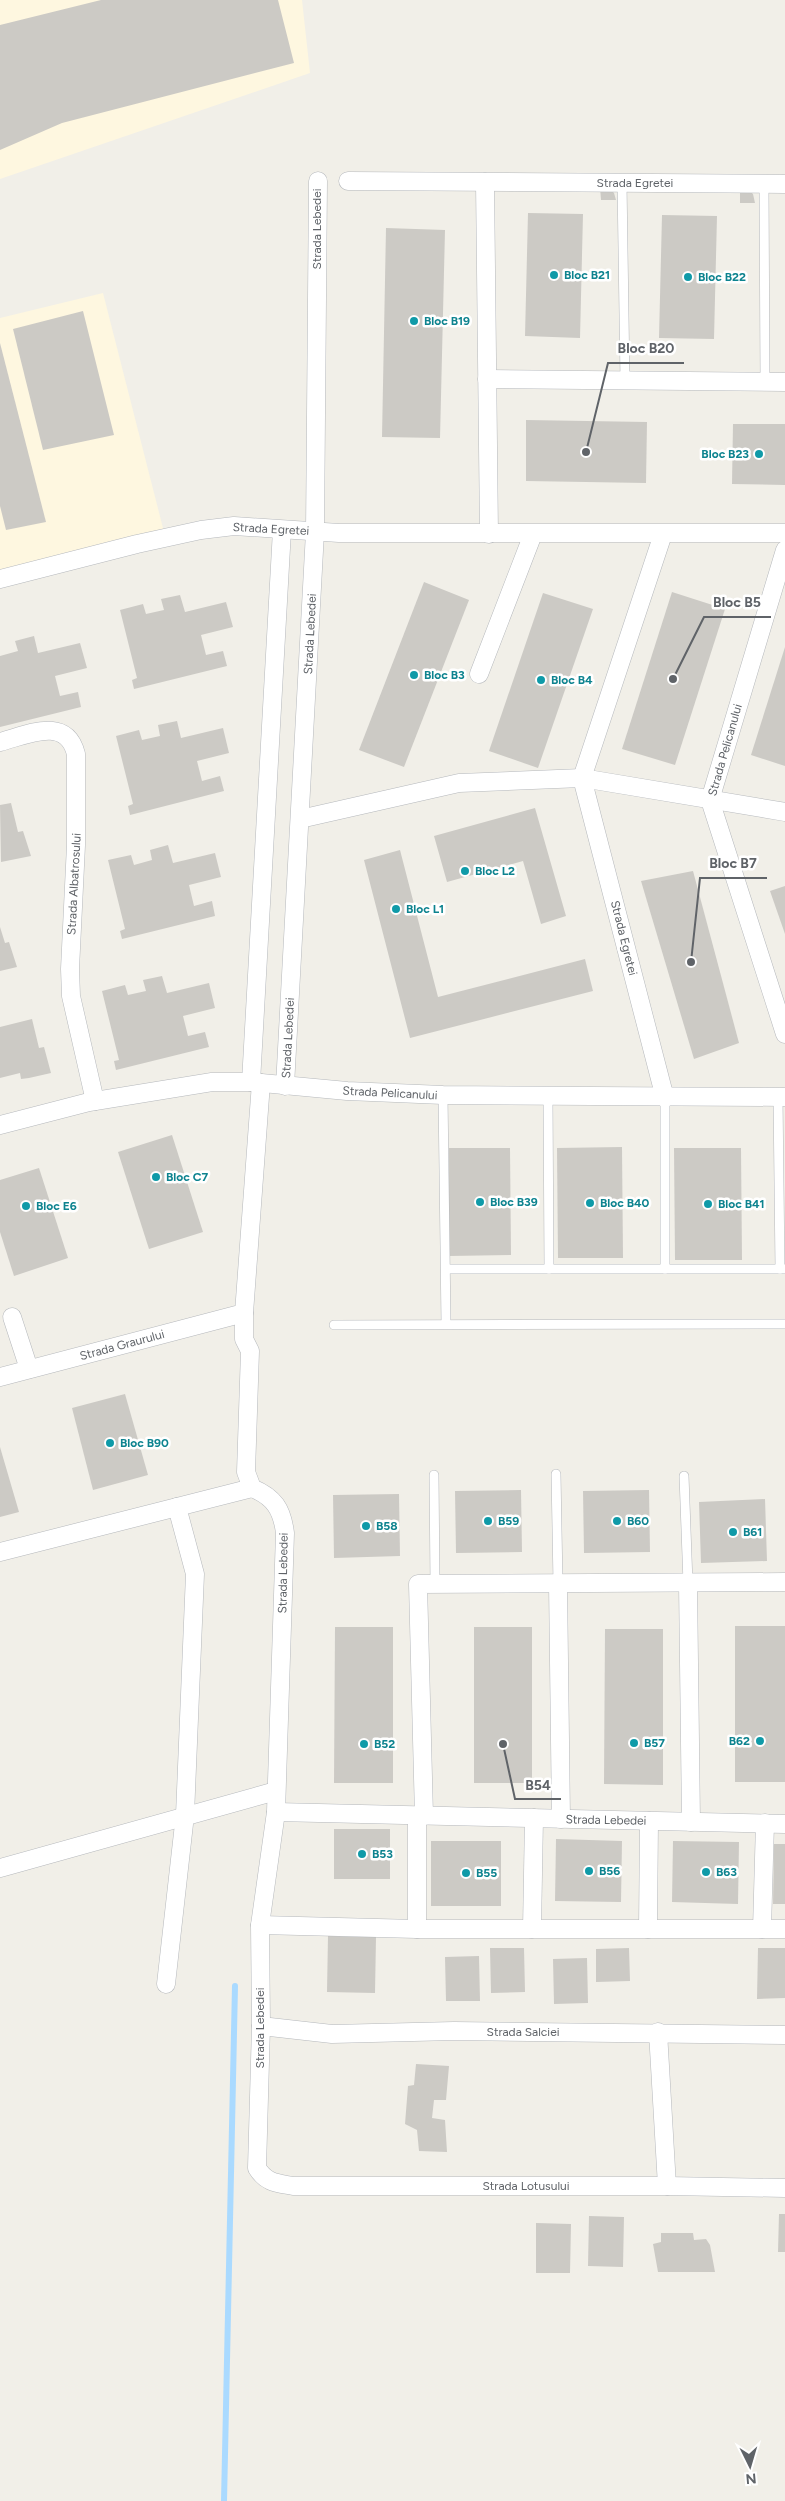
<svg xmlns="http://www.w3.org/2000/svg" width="785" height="2501" font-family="Figtree,sans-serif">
	<rect width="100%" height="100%" fill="#f1efe8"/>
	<g fill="#fef7e0">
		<path d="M0,0H302L310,73L0,179Z"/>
		<path d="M103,293L164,532L0,577V318Z"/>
	</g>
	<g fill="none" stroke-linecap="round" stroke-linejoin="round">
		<path stroke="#aadaff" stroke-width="6" d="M224,2501L235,1986"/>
	</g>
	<g fill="#cccac5">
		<path d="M101,0H278L294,63L62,123L0,150V25Z"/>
		<path d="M600,187L609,188L614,193L616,200H601Z"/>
		<path d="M740,188L747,189L753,194L755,203H740Z"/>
		<path d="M528,213L583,214L580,338L525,336Z"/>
		<path d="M662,215L717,216L714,339L659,338Z"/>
		<path d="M386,228L445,230L440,438L382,437Z"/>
		<path d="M83,311L114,435L43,450L13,329Z"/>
		<path d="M0,343L46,522L6,530L0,506Z"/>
		<path d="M526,420L647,422L646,483L526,481Z"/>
		<path d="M733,424H785V485L732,484Z"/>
		<path d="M424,582L469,600L404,767L359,750Z"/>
		<path d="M672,592L725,609L675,765L622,749Z"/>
		<path d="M543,593L593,609L538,768L489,751Z"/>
		<path d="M180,595L185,612L226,602L233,627L201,635L206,655L223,651L227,666L134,689L132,680L137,678L120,610L143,604L146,614L164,610L161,599Z"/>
		<path d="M34,636L38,653L80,643L87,668L55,676L60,696L78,692L81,707L0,727V656L18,651L15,641Z"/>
		<path d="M785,647V766L751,755Z"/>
		<path d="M177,721L181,738L223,728L229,753L197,761L202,781L220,776L224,791L130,815L128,806L133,804L116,736L139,730L142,740L160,736L158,725Z"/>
		<path d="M11,803L18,832L23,831L31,856L1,862L0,805Z"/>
		<path d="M535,808L566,916L541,924L523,861L447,882L434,836Z"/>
		<path d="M168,845L173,863L215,853L221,877L189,885L194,906L212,901L215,916L122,939L120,931L125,929L108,860L131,855L134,865L152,860L150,850Z"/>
		<path d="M400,850L438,997L585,959L593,991L410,1038L364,860Z"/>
		<path d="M693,871L739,1043L694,1059L641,881Z"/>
		<path d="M785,886V934L770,891Z"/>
		<path d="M0,927L5,943L9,942L17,967L0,971Z"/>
		<path d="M162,976L167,993L209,983L215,1008L183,1016L188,1036L205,1032L209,1047L116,1070L114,1061L119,1060L102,991L125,985L128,995L146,991L143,980Z"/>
		<path d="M32,1019L39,1048L44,1047L51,1073L29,1078L21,1079L20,1073L0,1078V1027Z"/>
		<path d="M172,1135L203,1232L149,1249L118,1152Z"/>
		<path d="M622,1147L623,1258H558L557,1148Z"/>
		<path d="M449,1148H510L511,1255L449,1256Z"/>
		<path d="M674,1148H741L742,1260H675Z"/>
		<path d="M39,1168L68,1258L14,1276L0,1232V1180Z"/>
		<path d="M125,1394L148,1475L93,1490L72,1408Z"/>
		<path d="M0,1447L19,1512L0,1517Z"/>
		<path d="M521,1490L522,1552L456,1553L455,1491Z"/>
		<path d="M649,1490L650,1552L584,1553L583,1491Z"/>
		<path d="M399,1494L400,1556L334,1558L333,1495Z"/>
		<path d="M765,1499L767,1561L701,1563L699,1502Z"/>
		<rect x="735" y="1626" width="50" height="156"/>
		<path d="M335,1627H393V1783H334Z"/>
		<rect x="474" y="1627" width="58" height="156"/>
		<path d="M605,1629H663V1785L604,1784Z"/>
		<rect x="334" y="1829" width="56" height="50"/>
		<path d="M556,1839L622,1841L621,1902L555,1901Z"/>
		<rect x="431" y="1841" width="70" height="65"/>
		<path d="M673,1841L739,1842L738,1904L672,1902Z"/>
		<path d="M774,1844H785V1904H773Z"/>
		<path d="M328,1936L376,1937L375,1993L327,1992Z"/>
		<path d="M490,1948H524L525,1992L491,1993Z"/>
		<path d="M629,1948L630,1981L596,1982V1949Z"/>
		<path d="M758,1948H785V1998L757,1999Z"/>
		<path d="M479,1956L480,2001H446L445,1957Z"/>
		<path d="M587,1958L588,2003L554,2004L553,1959Z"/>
		<path d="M416,2064L449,2066L446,2100H434L432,2118L445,2120L447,2152L419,2151L417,2130L405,2124L408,2086L414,2085Z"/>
		<path d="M779,2214H785V2252H778Z"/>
		<path d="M589,2216L624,2217L623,2267L588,2266Z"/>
		<path d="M536,2223L571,2224L570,2273H536Z"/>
		<path d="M661,2233H693L694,2240L706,2239L710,2245L715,2272H658L653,2244L661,2242Z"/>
	</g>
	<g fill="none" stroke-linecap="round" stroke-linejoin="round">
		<g stroke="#b5b8bc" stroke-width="10">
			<g id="lane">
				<path d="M622,183L625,380"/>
				<path d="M764,184L765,381"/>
				<path d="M443,1095L446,1323"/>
				<path d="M548,1096L549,1269"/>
				<path d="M778,1097L780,1269"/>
				<path d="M446,1269H785"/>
				<path d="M665,1269V1098"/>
				<path d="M334,1325L785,1324"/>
				<path d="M556,1474L558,1583"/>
				<path d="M434,1475L435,1584"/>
				<path d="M684,1476L688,1583"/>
			</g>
		</g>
		<g stroke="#b5b8bc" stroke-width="19">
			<g id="street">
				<path d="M348,181L785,184"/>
				<path d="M485,182L489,534"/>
				<path d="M487,379L785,382"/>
				<path d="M663,534L582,778L665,1098"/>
				<path d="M785,550L710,800L785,1034"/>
				<path d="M0,579L137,544L201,530L234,526L339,533H785"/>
				<path d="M479,674L533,534"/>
				<path d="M0,742C27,735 66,715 76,754V845L70,969L71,996L95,1101"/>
				<path d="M300,819L459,783L582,778L785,812"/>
				<path d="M251,1082L282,530"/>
				<path d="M261,1083L244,1313V1339L250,1351L246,1472L252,1488C274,1497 282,1509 285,1533L276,1812L260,1925L261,2026L257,2168C266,2183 277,2183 293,2186H667L785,2188"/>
				<path d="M285,1086L315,532L318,181"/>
				<path d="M0,1125L89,1102L212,1082H251L347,1091L443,1095L785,1097"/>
				<path d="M12,1317L29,1369"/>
				<path d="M0,1377L244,1313"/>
				<path d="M0,1552L252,1488"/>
				<path d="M558,1583L561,1819"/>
				<path d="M688,1583L691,1822"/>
				<path d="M276,1812L785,1824"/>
				<path d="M424,1816L418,1584L785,1582"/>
				<path d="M0,1868L276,1791"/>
				<path d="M260,1925L417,1929H785"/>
				<path d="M417,1929V1816"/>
				<path d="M532,1929L534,1818"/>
				<path d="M648,1929L649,1821"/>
				<path d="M762,1929L765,1823"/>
				<path d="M166,1984L185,1815L195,1574L177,1507"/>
				<path d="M261,2026L332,2034L454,2031L785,2035"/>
				<path d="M658,2032L667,2186"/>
			</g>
		</g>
		<use href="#lane" stroke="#fff" stroke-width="9"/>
		<use href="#street" stroke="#fff" stroke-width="18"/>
	</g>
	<g fill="#0f9aa8" stroke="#fff" stroke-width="2">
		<circle cx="554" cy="275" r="5"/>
		<circle cx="688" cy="277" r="5"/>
		<circle cx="414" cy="321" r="5"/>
		<circle cx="759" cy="454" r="5"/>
		<circle cx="414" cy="675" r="5"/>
		<circle cx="541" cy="680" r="5"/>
		<circle cx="465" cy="871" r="5"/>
		<circle cx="396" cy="909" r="5"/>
		<circle cx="156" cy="1177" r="5"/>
		<circle cx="480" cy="1202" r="5"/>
		<circle cx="590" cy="1203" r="5"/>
		<circle cx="708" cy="1204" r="5"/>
		<circle cx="26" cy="1206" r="5"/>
		<circle cx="110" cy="1443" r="5"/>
		<circle cx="488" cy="1521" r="5"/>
		<circle cx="617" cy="1521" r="5"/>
		<circle cx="366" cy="1526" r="5"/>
		<circle cx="733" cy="1532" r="5"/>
		<circle cx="760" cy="1741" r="5"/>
		<circle cx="634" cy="1743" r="5"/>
		<circle cx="364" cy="1744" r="5"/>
		<circle cx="362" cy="1854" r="5"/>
		<circle cx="589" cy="1871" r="5"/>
		<circle cx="706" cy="1872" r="5"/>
		<circle cx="466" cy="1873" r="5"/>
	</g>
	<g text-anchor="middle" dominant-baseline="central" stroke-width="5" stroke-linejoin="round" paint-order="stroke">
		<g font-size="12" fill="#5f6368" stroke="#fff">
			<text x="635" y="183">Strada Egretei</text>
			<text transform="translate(317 229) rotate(-90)">Strada Lebedei</text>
			<text transform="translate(271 529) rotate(3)">Strada Egretei</text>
			<text transform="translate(310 634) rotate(-87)">Strada Lebedei</text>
			<text transform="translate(725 750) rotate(-74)">Strada Pelicanului</text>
			<text transform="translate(74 884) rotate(-87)">Strada Albatrosului</text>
			<text transform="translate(624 938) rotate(76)">Strada Egretei</text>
			<text transform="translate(288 1038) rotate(-87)">Strada Lebedei</text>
			<text transform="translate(390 1093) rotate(3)">Strada Pelicanului</text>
			<text transform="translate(122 1345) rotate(-15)">Strada Graurului</text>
			<text transform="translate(283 1573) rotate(-89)">Strada Lebedei</text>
			<text transform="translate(606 1820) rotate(1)">Strada Lebedei</text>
			<text transform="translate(260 2028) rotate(-90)">Strada Lebedei</text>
			<text x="523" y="2032">Strada Salciei</text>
			<text x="526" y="2186">Strada Lotusului</text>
		</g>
		<g font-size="12" font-weight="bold" fill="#0d838f" stroke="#fff" text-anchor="start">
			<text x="564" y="275">Bloc B21</text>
			<text x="698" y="277">Bloc B22</text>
			<text x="424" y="321">Bloc B19</text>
			<text x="749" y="454" text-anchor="end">Bloc B23</text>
			<text x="424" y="675">Bloc B3</text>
			<text x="551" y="680">Bloc B4</text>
			<text x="475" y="871">Bloc L2</text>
			<text x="406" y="909">Bloc L1</text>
			<text x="166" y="1177">Bloc C7</text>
			<text x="490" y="1202">Bloc B39</text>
			<text x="600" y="1203">Bloc B40</text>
			<text x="718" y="1204">Bloc B41</text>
			<text x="36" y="1206">Bloc E6</text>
			<text x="120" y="1443">Bloc B90</text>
			<text x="498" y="1521">B59</text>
			<text x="627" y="1521">B60</text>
			<text x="376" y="1526">B58</text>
			<text x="743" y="1532">B61</text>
			<text x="750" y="1741" text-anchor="end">B62</text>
			<text x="644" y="1743">B57</text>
			<text x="374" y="1744">B52</text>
			<text x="372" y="1854">B53</text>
			<text x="599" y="1871">B56</text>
			<text x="716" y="1872">B63</text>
			<text x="476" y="1873">B55</text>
		</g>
	</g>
	<path fill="none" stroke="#5f6368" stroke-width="2" d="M586 452L608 363H684M673 679L704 617H771M691 962L700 878H767M503 1744L515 1799H561"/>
	<g fill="#5f6368" stroke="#fff" stroke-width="2">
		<circle cx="586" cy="452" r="5"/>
		<circle cx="673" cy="679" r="5"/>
		<circle cx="691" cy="962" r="5"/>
		<circle cx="503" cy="1744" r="5"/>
	</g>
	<g font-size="14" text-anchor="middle" font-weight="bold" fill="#5f6368" stroke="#fff" stroke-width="5" stroke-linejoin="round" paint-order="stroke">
		<text x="646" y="353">Bloc B20</text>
		<text x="737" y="607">Bloc B5</text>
		<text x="733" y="868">Bloc B7</text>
		<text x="538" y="1790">B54</text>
	</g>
	<g transform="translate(750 2466) rotate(175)" stroke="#ffffff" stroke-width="4" paint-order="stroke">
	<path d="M0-4L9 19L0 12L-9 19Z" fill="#5f6368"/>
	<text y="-8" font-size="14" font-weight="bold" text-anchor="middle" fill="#5f6368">N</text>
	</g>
</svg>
